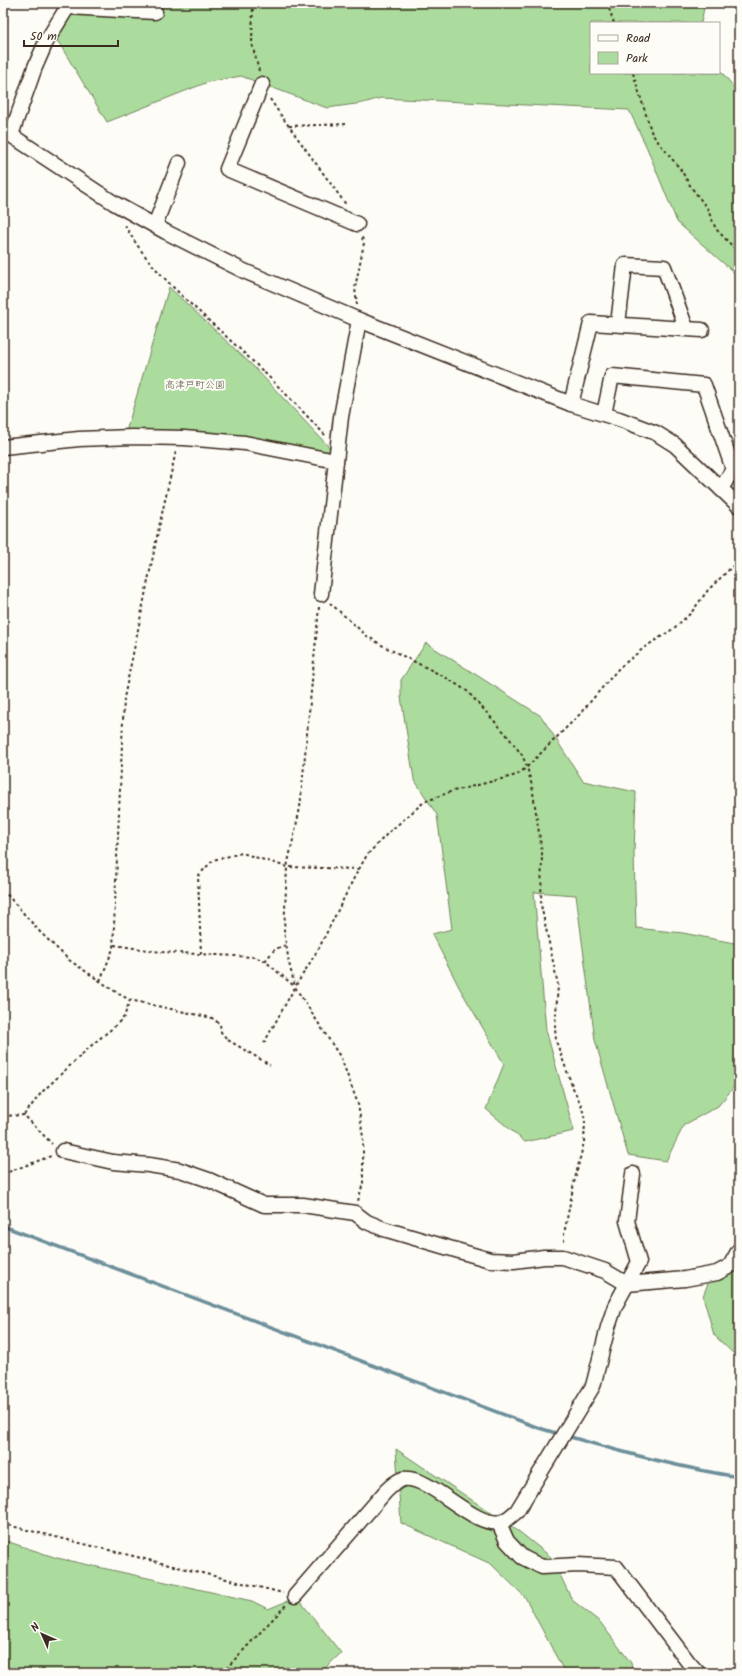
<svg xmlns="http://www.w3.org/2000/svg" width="742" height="1676" font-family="Kalam,'Klee One',sans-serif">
	<rect width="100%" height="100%" fill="#fdfcf7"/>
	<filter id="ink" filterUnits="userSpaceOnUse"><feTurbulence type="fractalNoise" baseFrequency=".025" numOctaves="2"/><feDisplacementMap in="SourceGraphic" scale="8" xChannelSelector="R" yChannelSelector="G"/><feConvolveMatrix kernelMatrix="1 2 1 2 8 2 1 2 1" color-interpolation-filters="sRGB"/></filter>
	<g filter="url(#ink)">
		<g fill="#abdc9d" stroke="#73835e">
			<path d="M85,3H705L701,23H591V73H719V69L739,93V277L677,222L647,148L629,110L381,98L363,103L327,108L241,76L208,82L107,122L48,25Z"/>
			<path d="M169,287L253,366L330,448L328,459L125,435Z"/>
			<path d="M426,643L541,716L583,781L636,792L634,854L636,928L683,933L739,944V1081L718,1106L684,1125L666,1161L628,1155L595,1040L576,895L534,892L546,1030L574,1131L525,1142L486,1109L504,1064L459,987L432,934L452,929L437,815L414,779L401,697V680Z"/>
			<path d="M739,1263V1357H737L714,1335L703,1296L711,1276Z"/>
			<path d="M396,1449L521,1533L552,1558L572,1600L600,1622L631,1663L633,1673H565L525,1597L491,1564L401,1523Z"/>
			<path d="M3,1540L57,1558L252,1601L268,1609L297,1597L341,1653L320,1673H154L150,1669L138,1673H3Z"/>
		</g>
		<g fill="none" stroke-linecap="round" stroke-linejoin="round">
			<g stroke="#6c8f9a" stroke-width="3.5">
				<path d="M3,1226L539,1428L559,1434"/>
				<path d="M567,1436C624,1453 680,1468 739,1477"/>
			</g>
			<g stroke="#3b2a1e" stroke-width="17">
				<g id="minor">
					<path d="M68,7L155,12"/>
					<path d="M262,84L227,169L357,224"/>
					<path d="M3,130L114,203L166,232L244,271L359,320L571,404L619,419L656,433L675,445L739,506"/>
					<path d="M11,135L35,67L46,42L70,3"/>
					<path d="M155,225L179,163"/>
					<path d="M618,324L625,265L664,267L686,328"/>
					<path d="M571,404L591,323L702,330"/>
					<path d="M604,414L612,376L704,385L733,469L721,489"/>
					<path d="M3,447L79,439L132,437L184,438L245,443L336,461"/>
					<path d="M321,594L341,417L359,320"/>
					<path d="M63,1151L113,1162L149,1165L180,1170L209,1180L264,1205H303L355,1213L367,1222L384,1229L490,1260L514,1261L544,1257H563L605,1271L627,1284L685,1279L717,1273L730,1266L739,1250"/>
					<path d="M499,1523L507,1541L522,1557L542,1567L578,1565L616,1567L689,1663L698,1673"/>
					<path d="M295,1596L386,1491C391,1486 396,1481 403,1479C431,1475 473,1528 500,1522C507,1521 512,1515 517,1511L593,1386L608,1327L615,1306L639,1262L627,1221L633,1174"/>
				</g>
			</g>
			<g stroke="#3b2a1e" stroke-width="2" stroke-dasharray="3 3" stroke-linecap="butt">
				<path d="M253,3L252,44L259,71"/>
				<path d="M607,3L614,23"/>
				<path d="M633,73L652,134L681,170L691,187L707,208L716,229L739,253"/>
				<path d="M270,99L280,114L347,206"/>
				<path d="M289,126L349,124"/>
				<path d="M125,225C150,272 193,305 231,341C264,371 295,403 325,435"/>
				<path d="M357,305L355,288L364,243L361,235"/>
				<path d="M330,603L367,636L385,647L445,677L467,691L506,734L522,755L527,767L532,786L542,853L541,905L558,985L555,1028L556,1041L573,1088L582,1107L585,1121L584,1142L574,1183L564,1234V1244"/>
				<path d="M319,607L300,808L287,867L284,931L289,963L295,987L341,1058L358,1104L363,1137V1183L358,1201"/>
				<path d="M3,890L40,932L69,960L119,994L130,1000L212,1018L220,1024L221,1032L228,1040L270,1065"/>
				<path d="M114,945L161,952L254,957L265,961L294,986"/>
				<path d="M201,954L198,876L213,860L242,853L287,867L359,869"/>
				<path d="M265,961L275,949L286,945"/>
				<path d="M100,981L113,949L124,698L159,527L176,451"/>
				<path d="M264,1043L295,987L319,948L354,878L367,855L388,833L424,802L450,792L517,775L527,767L579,715L619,668L645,647L673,629L691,613L708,590L739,560"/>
				<path d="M24,1115L42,1092L93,1044L114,1027L124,1017L130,1000"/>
				<path d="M3,1116L24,1115L52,1144"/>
				<path d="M3,1174L51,1156"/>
				<path d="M3,1524L283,1593"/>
				<path d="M222,1673L286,1605"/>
			</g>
			<use href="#minor" stroke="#fdfcf7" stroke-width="14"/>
		</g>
	</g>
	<g text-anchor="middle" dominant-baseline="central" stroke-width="4" stroke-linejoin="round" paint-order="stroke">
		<g font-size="10" fill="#57563e" stroke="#fdfcf7">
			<text x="195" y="385">高津戸町公園</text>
		</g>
	</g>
	<rect width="742" height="1676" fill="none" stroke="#fdfcf7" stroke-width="16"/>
	<rect x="8" y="8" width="726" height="1660" fill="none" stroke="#3b2a1e" stroke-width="1.5" filter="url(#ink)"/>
	<rect x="590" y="22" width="130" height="52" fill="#fdfcf7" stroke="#afa8a0"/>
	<rect x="598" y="35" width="20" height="6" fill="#fdfcf7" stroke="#afa8a0"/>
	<text x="626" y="42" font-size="12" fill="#3b2a1e">Road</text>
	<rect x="598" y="52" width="20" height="12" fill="#abdc9d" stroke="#afa8a0"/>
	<text x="626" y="62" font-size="12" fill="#3b2a1e">Park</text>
	<g transform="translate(42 1634) rotate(315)" stroke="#fdfcf7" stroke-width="3" paint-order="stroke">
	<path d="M0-3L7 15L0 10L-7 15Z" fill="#3b2a1e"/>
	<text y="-6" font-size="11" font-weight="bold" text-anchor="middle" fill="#3b2a1e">N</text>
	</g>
	<path d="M24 40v6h94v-6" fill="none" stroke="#3b2a1e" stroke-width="2"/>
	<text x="30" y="40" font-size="12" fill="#3b2a1e" stroke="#fdfcf7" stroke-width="3" paint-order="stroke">50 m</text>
</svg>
